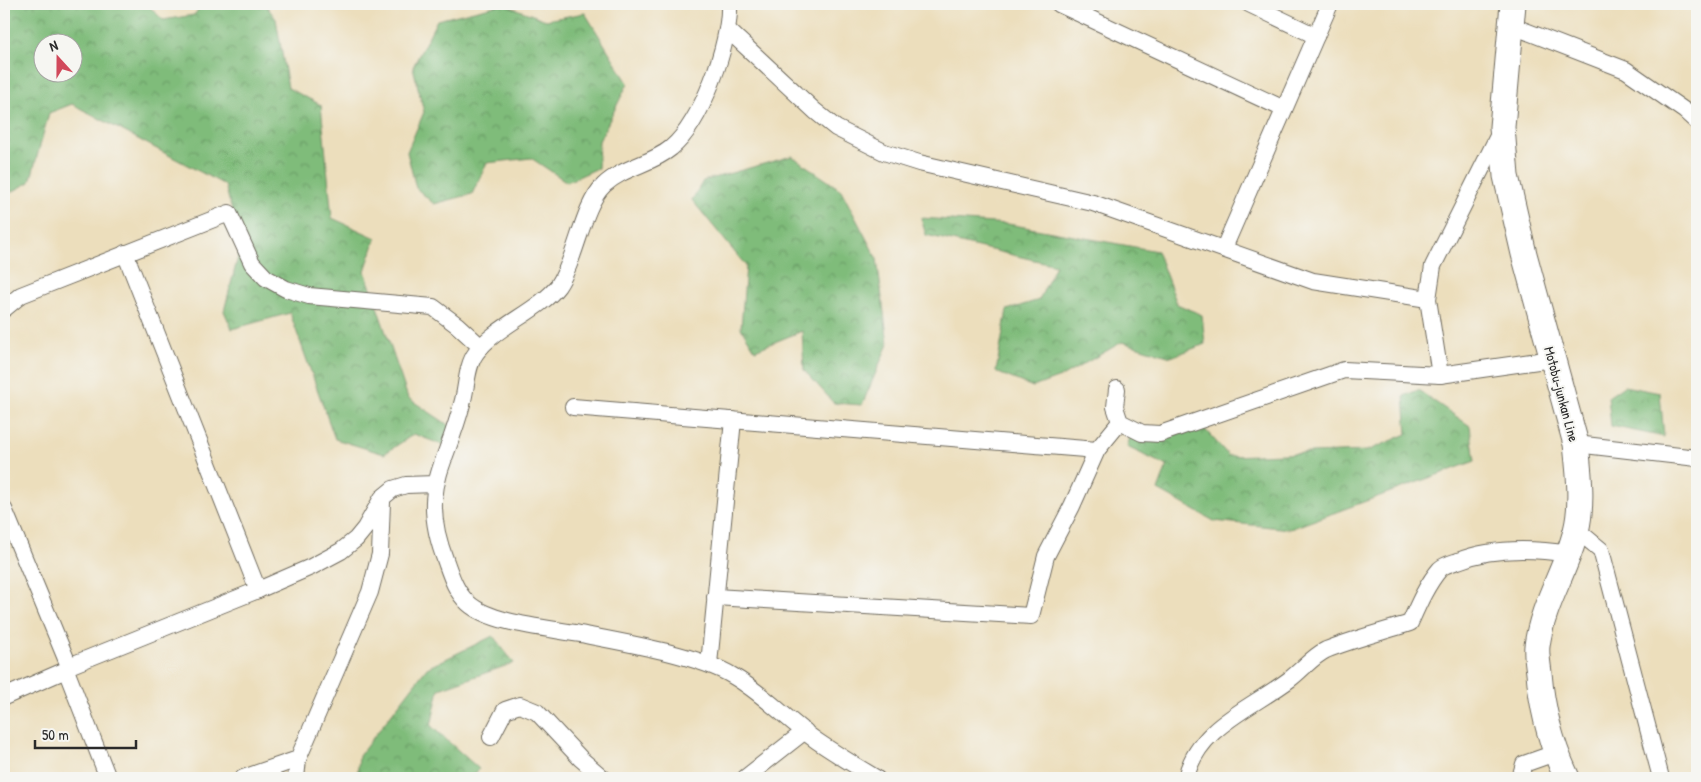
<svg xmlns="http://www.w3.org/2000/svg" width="1701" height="782" font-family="'Patrick Hand',sans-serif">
	<defs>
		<pattern id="forest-crowns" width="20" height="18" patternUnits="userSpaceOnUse" patternTransform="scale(1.25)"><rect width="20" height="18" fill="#7fbc7a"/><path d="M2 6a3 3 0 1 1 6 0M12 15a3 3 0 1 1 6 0" fill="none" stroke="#689964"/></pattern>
	</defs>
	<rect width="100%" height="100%" fill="#f6f6f2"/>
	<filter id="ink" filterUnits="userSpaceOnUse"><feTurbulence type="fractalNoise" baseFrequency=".02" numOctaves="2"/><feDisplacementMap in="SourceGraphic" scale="10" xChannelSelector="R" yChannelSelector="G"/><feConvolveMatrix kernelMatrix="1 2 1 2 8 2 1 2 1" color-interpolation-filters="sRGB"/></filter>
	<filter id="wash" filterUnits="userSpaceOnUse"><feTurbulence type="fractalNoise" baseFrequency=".0096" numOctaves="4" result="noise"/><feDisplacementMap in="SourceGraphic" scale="20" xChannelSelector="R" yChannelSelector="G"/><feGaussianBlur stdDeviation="1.12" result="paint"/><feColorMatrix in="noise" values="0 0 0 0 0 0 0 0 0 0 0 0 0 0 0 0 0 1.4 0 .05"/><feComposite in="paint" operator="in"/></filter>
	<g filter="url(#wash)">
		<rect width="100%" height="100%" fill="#ecdebc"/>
		<g fill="url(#forest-crowns)" stroke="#557452" fill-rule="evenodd">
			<path d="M4,4H147L163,20L194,15L203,4H265L276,19L288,88L321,105L332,218L376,238L365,271L408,398L453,428L445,446L414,434L384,454L335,439L290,313L232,329L224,311L241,245L225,185L72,104L49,113L30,182L4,196ZM42,42H72V72H42Z"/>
			<path d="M503,4L546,20L585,13L628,83L599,141L598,168L567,182L531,158L487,163L472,194L434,204L416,188L407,152L424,112L413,67L437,20Z"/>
			<path d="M792,156L841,190L877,259L888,344L862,405L834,403L804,370L802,331L755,350L741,328L746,266L692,200L703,181Z"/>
			<path d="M921,218L1008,224L1157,251L1177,304L1202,315L1205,344L1171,357L1122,342L1063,376L1033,387L996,372L1007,310L1039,300L1056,265L926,235Z"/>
			<path d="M1624,386L1660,393L1664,437L1611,426L1608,397Z"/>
			<path d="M1418,390L1470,426L1475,461L1290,529L1214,521L1158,490L1167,466L1127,447L1131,434L1201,425L1229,456L1367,451L1407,434L1404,396Z"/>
			<path d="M493,636L514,663L439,689L431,726L479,769L471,778H357L359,756L427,668Z"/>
		</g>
	</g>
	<g filter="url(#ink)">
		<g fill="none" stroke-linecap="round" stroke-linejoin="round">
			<g stroke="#6f6a5e" stroke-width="18">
				<g id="minor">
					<path d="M729,4C731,42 701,124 671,148C652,164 623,167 604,185C582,206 577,258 558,286C540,310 493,328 476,353C466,366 467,388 462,404C445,470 418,489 446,562C451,576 456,592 468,603C491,624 549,628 580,634C622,642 698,655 733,676C764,694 787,720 817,741C836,754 856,766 876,778"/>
					<path d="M1059,4L1284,109"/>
					<path d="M1249,4L1316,36"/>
					<path d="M1510,25L1626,70L1685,111L1697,122"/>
					<path d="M728,30L815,111L836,128L884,152L919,163L1093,203L1313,281L1428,299"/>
					<path d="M1224,248L1330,4"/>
					<path d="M125,253L258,590"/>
					<path d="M4,309L21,295L229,213L252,263L266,278L286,289L309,296L433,307L457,325L481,347"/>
					<path d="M1440,375L1428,299L1433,266L1501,130"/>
					<path d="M1117,389L1115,407L1120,422L1142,433L1160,434L1344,370L1440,375L1552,359"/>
					<path d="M573,407L1097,450"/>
					<path d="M1576,444L1697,458"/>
					<path d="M4,509L69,666"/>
					<path d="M1577,530L1601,550L1661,778"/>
					<path d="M715,597L1031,616L1046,556L1072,506L1097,450L1120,422"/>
					<path d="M709,664L733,420"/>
					<path d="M66,670L108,778"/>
					<path d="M4,697L66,670L69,666L258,590L311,567L341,551L356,539L365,528L382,498L393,489L406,485L435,484"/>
					<path d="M491,737L505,710L520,705L537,712L581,759L603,778"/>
					<path d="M243,778L298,759"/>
					<path d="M296,778L298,759L370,592L380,554L382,502"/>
					<path d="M745,778L805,731"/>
					<path d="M1186,778C1197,727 1252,708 1290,679C1302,670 1313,656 1326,650C1353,639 1382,632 1410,623C1418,605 1427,584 1440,569C1444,565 1452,563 1458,561C1493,547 1531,548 1569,554"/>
					<path d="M1520,778L1524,764L1555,753"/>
				</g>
			</g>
			<g stroke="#6f6a5e" stroke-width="27">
				<path id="primary" d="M1513,4L1502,127L1506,176L1524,254L1576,444C1579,472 1583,504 1576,531C1566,571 1542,605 1537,646C1536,654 1538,664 1539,673C1542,710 1551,744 1567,778"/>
			</g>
			<use href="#minor" stroke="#fff" stroke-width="16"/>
			<use href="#primary" stroke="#fff" stroke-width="25"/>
		</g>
	</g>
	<g text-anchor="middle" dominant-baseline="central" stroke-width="4" stroke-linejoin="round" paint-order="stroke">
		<g font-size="14" fill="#2b2b2b" stroke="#f6f6f2">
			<text transform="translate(1562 394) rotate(75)">Motobu-junkan Line</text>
		</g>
	</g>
	<rect width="1701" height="782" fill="none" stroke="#f6f6f2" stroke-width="20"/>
	<g transform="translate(58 58) rotate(339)"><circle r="24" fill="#f6f6f2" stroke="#a5a5a2"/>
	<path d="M0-4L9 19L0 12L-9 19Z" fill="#d1495b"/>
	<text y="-8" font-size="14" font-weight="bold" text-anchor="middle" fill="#2b2b2b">N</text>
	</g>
	<path d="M35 740v8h101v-8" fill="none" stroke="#2b2b2b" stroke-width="2.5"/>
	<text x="42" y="740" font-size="15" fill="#2b2b2b" stroke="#f6f6f2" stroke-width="4" paint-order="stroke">50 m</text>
</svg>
